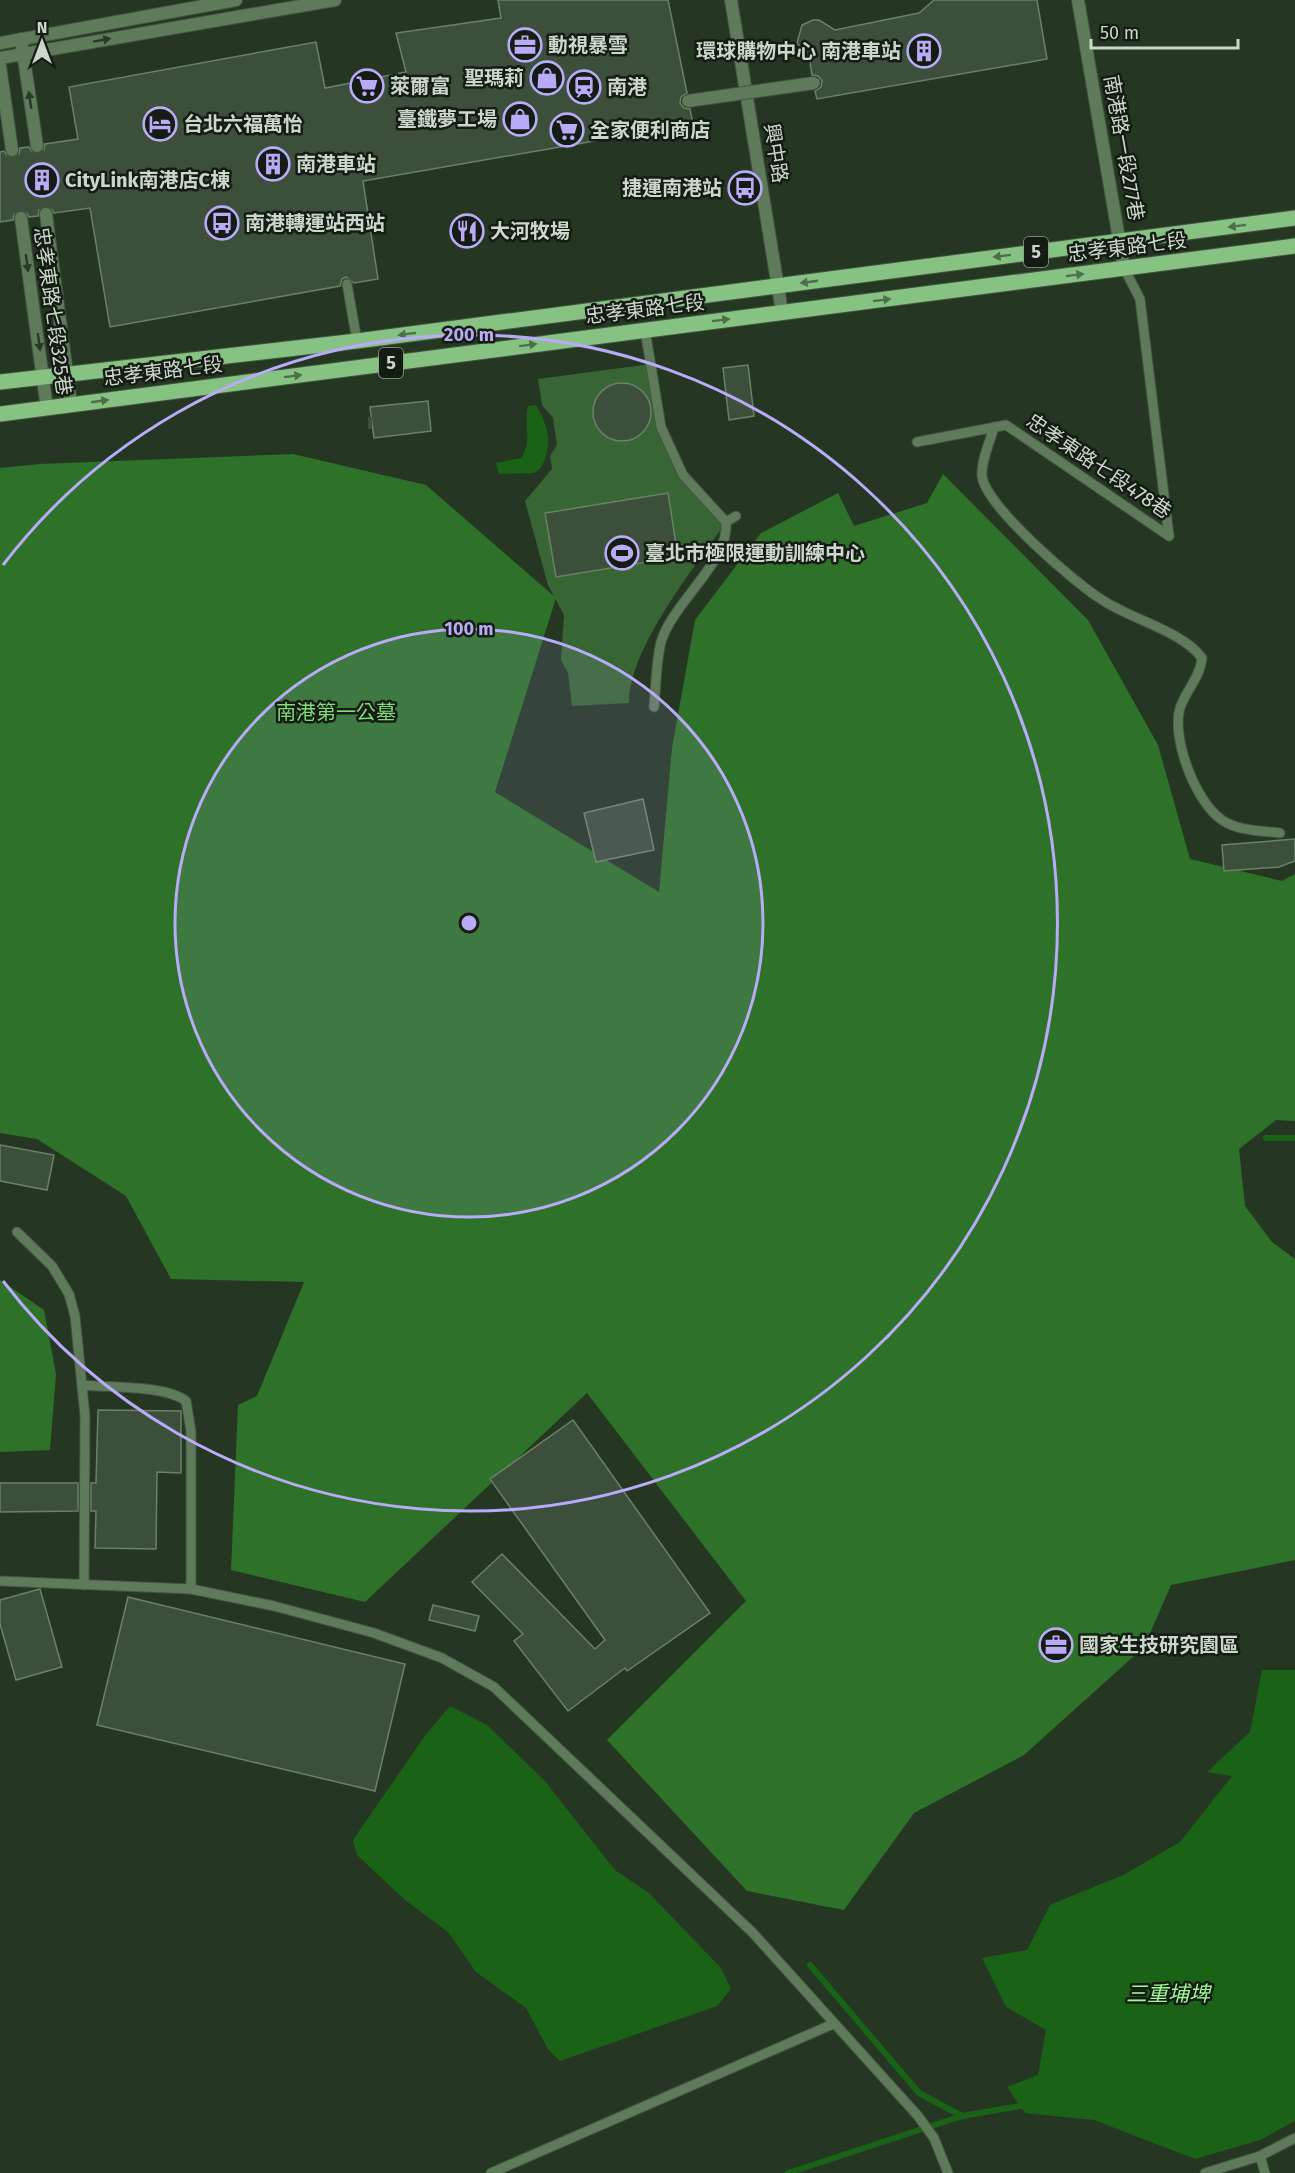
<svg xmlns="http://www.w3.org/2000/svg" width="1295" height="2173" font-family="'Fira Sans','Noto Sans TC',sans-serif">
	<rect width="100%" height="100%" fill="#253723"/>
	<path fill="#376634" d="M651,364L661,427L682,475L726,522C695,567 629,648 629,703L572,706L568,673L561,660L564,615L548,585L525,501L552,469L550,456L557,445L553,418L542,405L538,379Z"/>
	<g fill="#2d7228">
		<path d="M293,454L426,485L556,598L495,792L659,892L672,748L695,620L761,533L838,493L854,526L927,503L943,474L1088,620L1158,745L1190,859L1282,881L1295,874V1121L1276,1120L1239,1149L1245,1206L1272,1242L1295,1259V1560L1171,1585L1144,1647L1024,1755L914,1813L844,1910L747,1891L607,1740L746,1601L587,1393L365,1602L231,1570L238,1405L257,1396L304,1282L171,1279L126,1196L37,1139L0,1133V468L40,464Z"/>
		<path d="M0,1280L44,1310L56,1374L50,1450L0,1452Z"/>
	</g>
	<g fill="#1a6216">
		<path d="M536,405C549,428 553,443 541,468L534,473L499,474L496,463L521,458C533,441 523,424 528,406Z"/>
		<path d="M1262,1670H1295V2121L1260,2140L1195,2159L1094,2120L1025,2113L1007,2087L1038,2075L1046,2030L1006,2007L982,1958L1027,1950L1050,1905L1125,1874L1180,1842L1232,1776L1207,1772L1250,1732Z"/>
		<path d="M450,1706L487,1725L544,1780L615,1870L649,1893L721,1968L731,1989L717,2006L560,2061L548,2049L526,2008L476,1972L448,1932L405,1900L357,1855L353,1840L424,1737Z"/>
	</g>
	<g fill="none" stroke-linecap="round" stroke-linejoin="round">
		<g stroke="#1a6216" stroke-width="6">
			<path d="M1266,1138H1295"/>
			<path d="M810,1965L919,2093L962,2116"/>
			<path d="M788,2173L962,2116L1026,2105"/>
		</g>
	</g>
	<g fill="#3c4f3a" stroke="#6b8068" stroke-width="1.5">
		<path d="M498,0H668L687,93L681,97L680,103L684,108L690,109L693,124L363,181L378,279L354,283L346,277L342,279L340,286L110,327L90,208L54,213L50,207L44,206L39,210L38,216L29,217L25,211L19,210L14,214L13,220L0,222V152L4,151L8,157L14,158L19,154L20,148L29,147L33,153L39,154L44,150L45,144L78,139L69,87L316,42L325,88L406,72L396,33L501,18Z"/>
		<path d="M934,0H1037L1047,59L817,99L815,91L821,87L822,81L818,76L812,75L809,56L804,53L797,43L802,25L813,20H819L835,30L919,13Z"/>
		<path d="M748,365L754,416L729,420L723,368Z"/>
		<circle cx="622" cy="412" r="29"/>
		<path d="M428,401L431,431L374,438L370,407Z"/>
		<path d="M668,493L678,557L556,577L545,513Z"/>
		<path d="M643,799L654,850L596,862L584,813Z"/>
		<path d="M1295,839V861L1279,867L1224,871L1222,845Z"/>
		<path d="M0,1145L54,1155L47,1190L0,1181Z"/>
		<path d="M98,1410L181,1411V1473L157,1472L156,1549L95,1548L96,1511H91V1483H96Z"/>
		<path d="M573,1420L710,1613L627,1671L625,1668L568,1711L514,1641L523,1634L472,1582L502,1554L595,1649L605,1640L490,1479Z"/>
		<path d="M0,1483H78V1511L0,1512Z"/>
		<path d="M40,1589L62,1667L16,1680L0,1624V1600Z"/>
		<path d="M128,1597L405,1664L375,1791L97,1725Z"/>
		<path d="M433,1605L479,1616L475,1631L429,1620Z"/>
	</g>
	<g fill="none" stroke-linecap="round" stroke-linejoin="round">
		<path stroke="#3e4f3c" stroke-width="12" stroke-dasharray="12 6" stroke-linecap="butt" d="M368,423H372"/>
		<g stroke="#3e4f3c" stroke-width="12" stroke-dasharray="12 6" stroke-linecap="butt">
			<path d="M37,146L46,214"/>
			<path d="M12,150L21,218"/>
		</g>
		<g stroke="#435441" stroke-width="11">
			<g id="service">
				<path d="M1124,268L1140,299L1169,536"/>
				<path d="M347,284L357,341"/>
				<path d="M645,330L661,427L683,475L726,522"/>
				<path d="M994,427C990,442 981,460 982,476C985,506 1077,585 1104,601C1133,620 1182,631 1202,658C1200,678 1186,690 1180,708C1171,738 1196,803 1222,820C1238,831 1261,831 1280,833"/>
				<path d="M917,442L1006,425L1169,536"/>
				<path d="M654,707C656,686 656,662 661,642C673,602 730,561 726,522L736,516"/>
				<path d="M17,1232L52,1266L69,1294L75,1316L85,1416L84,1585"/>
				<path d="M82,1385C110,1388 165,1385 186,1401L191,1431V1589"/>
				<path d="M0,1581L191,1589L274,1606L374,1633L442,1658L494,1687L753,1933L918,2116L934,2138L948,2173"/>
				<path d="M1260,2156L1265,2173"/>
				<path d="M491,2173L833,2024"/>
				<path d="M1205,2173L1260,2156L1295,2138"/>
			</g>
		</g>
		<g stroke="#435441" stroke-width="14">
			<g id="minor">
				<path d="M731,0L782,312"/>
				<path d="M1078,0L1124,268"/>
				<path d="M21,39L37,146"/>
				<path d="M0,66L12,150"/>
				<path d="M46,214L71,405"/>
				<path d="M21,218L47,409"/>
			</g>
		</g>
		<g stroke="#435441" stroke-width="14">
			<g id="tertiary">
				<path d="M0,43L236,0"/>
				<path d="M0,58L335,0"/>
			</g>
		</g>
		<g stroke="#435441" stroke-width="17">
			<g id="primary">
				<path d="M0,382L357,341L1295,218"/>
				<path d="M0,414L1295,246"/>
			</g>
		</g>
		<use href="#service" stroke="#5e7a5b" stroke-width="9"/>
		<use href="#minor" stroke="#5e7a5b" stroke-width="12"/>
		<use href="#tertiary" stroke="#5e7a5b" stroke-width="12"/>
		<use href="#primary" stroke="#86c281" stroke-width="15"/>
		<g stroke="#435441" stroke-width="14" stroke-linecap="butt">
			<path id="pedestrian-bridge" d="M688,101L814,83"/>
		</g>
		<use href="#pedestrian-bridge" stroke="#5e7a5b" stroke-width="12"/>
	</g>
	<defs><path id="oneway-solid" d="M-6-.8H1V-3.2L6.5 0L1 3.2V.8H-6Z" transform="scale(1.5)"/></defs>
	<g fill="#2a3829">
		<use href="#oneway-solid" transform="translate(102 40) rotate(-10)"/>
		<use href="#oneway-solid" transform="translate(30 100) rotate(-98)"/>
		<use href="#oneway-solid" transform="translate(27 263) rotate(82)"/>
		<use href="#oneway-solid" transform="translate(39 342) rotate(82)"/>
	</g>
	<g fill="#4d6f4a">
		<use href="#oneway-solid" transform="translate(1237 226) rotate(173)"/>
		<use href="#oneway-solid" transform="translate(1002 256) rotate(173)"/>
		<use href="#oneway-solid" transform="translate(1075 275) rotate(-7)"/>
		<use href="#oneway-solid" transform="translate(809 282) rotate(172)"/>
		<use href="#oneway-solid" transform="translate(882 300) rotate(-7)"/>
		<use href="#oneway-solid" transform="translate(721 320) rotate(-7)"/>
		<use href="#oneway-solid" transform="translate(407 334) rotate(173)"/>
		<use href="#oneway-solid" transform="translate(528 345) rotate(-7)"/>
		<use href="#oneway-solid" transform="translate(293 376) rotate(-7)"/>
		<use href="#oneway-solid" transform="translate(100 401) rotate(-8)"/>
	</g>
	<circle cx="469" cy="923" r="294" fill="#b9abf7" fill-opacity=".12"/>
	<g fill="none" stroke="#b9abf7" stroke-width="3">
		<circle cx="469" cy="923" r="294"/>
		<path d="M3 565A588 588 0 1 1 3 1281"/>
	</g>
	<defs>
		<g id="office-ring" transform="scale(1.725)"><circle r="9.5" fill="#141c13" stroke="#b9abf7" stroke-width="1.5"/><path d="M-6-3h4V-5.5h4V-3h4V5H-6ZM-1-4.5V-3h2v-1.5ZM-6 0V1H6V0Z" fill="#b9abf7"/></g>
		<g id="building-ring" transform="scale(1.725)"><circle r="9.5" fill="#141c13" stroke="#b9abf7" stroke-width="1.5"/><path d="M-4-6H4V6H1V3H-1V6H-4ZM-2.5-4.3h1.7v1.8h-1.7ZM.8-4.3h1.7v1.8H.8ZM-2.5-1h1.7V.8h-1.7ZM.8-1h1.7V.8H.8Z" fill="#b9abf7"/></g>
		<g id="shop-ring" transform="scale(1.725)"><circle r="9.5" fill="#141c13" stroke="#b9abf7" stroke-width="1.5"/><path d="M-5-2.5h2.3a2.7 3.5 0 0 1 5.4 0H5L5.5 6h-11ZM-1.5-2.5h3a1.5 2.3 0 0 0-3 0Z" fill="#b9abf7"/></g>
		<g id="supermarket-ring" transform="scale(1.725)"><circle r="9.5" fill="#141c13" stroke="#b9abf7" stroke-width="1.5"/><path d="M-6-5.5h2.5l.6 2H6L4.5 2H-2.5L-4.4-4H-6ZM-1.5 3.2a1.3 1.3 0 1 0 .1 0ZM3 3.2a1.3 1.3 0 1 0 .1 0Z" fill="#b9abf7"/></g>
		<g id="station-ring" transform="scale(1.725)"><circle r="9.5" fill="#141c13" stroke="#b9abf7" stroke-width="1.5"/><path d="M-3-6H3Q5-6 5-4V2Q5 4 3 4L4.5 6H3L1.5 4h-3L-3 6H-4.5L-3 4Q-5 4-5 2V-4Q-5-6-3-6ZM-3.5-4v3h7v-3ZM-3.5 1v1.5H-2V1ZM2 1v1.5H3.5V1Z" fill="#b9abf7"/></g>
		<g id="hotel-ring" transform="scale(1.725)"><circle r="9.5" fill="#141c13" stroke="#b9abf7" stroke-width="1.5"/><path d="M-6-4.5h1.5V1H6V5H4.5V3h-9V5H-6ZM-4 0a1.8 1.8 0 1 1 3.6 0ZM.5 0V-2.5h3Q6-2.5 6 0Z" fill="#b9abf7"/></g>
		<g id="bus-ring" transform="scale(1.725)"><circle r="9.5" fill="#141c13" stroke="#b9abf7" stroke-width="1.5"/><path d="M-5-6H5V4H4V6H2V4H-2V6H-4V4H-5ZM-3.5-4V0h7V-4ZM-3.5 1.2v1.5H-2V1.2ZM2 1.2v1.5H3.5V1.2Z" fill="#b9abf7"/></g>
		<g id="restaurant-ring" transform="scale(1.725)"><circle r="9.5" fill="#141c13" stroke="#b9abf7" stroke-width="1.5"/><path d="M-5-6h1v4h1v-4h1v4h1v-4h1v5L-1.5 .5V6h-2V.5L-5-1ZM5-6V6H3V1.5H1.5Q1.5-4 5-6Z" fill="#b9abf7"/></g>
		<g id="stadium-ring" transform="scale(1.725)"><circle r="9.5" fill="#141c13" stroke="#b9abf7" stroke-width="1.5"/><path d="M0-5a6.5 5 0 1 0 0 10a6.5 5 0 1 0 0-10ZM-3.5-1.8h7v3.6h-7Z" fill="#b9abf7"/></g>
	</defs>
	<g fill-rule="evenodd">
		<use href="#office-ring" x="525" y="45"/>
		<use href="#building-ring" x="924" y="51"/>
		<use href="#shop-ring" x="547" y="78"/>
		<use href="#supermarket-ring" x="367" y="86"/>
		<use href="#station-ring" x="584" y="87"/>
		<use href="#shop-ring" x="520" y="119"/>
		<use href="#hotel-ring" x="160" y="124"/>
		<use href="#supermarket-ring" x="567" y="130"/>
		<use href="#building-ring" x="273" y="164"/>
		<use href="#building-ring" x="42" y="180"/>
		<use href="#bus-ring" x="745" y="188"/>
		<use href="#bus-ring" x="222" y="223"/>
		<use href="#restaurant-ring" x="467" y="231"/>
		<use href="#stadium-ring" x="622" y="553"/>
		<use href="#office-ring" x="1056" y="1645"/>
	</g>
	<g text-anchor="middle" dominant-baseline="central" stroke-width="5" stroke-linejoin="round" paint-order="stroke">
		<g fill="#141c13" stroke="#949f93" stroke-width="1.5">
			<rect x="1024" y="237" width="24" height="30" rx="4.5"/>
			<rect x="379" y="348" width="24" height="30" rx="4.5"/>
		</g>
		<g font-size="18" font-weight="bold" fill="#cbd7ca">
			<text x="1036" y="252">5</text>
			<text x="391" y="363">5</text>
		</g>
		<g font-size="20" font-weight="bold" fill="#cbd7ca" stroke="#141c13" text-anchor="start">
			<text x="548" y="45">動視暴雪</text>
			<text x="901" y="51" text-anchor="end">環球購物中心 南港車站</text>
			<text x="524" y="78" text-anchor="end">聖瑪莉</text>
			<text x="390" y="86">萊爾富</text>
			<text x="607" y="87">南港</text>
			<text x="497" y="119" text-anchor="end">臺鐵夢工場</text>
			<text x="183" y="124">台北六福萬怡</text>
			<text x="590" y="130">全家便利商店</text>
			<text x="296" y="164">南港車站</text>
			<text x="65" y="180">CityLink南港店C棟</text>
			<text x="722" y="188" text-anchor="end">捷運南港站</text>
			<text x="245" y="223">南港轉運站西站</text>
			<text x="490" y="231">大河牧場</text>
			<text x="645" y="553">臺北市極限運動訓練中心</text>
			<text x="1079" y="1645">國家生技研究園區</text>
		</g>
		<g font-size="20" fill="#cbd7ca" stroke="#141c13">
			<text transform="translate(1124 148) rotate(80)">南港路一段277巷</text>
			<text transform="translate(776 153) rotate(81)">興中路</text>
			<text transform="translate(1127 247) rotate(-7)">忠孝東路七段</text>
			<text transform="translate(645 309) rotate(-7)">忠孝東路七段</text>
			<text transform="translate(53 311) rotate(82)">忠孝東路七段325巷</text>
			<text transform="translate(163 371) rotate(-7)">忠孝東路七段</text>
			<text transform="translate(1099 466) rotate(34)">忠孝東路七段478巷</text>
		</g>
		<g font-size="20" fill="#81db79" stroke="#141c13">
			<text x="336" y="712">南港第一公墓</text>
		</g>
		<g font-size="21" font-style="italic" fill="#9ffa97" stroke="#141c13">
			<text x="1168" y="1994">三重埔埤</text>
		</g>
	</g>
	<circle cx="469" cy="923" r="9" fill="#b9abf7" stroke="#141c13" stroke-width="3"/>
	<g font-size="18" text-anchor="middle" font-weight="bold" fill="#b9abf7" stroke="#141c13" stroke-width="5" stroke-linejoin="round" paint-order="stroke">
		<text x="469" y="341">200 m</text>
		<text x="469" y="635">100 m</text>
	</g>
	<g transform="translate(42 42)" stroke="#141c13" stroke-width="4.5" paint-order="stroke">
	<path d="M0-4.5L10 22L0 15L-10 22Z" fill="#cbd7ca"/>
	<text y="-9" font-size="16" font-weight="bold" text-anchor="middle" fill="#cbd7ca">N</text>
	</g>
	<path d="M1091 39v9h147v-9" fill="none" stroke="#cbd7ca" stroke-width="3"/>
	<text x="1100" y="39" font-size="18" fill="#cbd7ca" stroke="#141c13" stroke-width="4.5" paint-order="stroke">50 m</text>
</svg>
